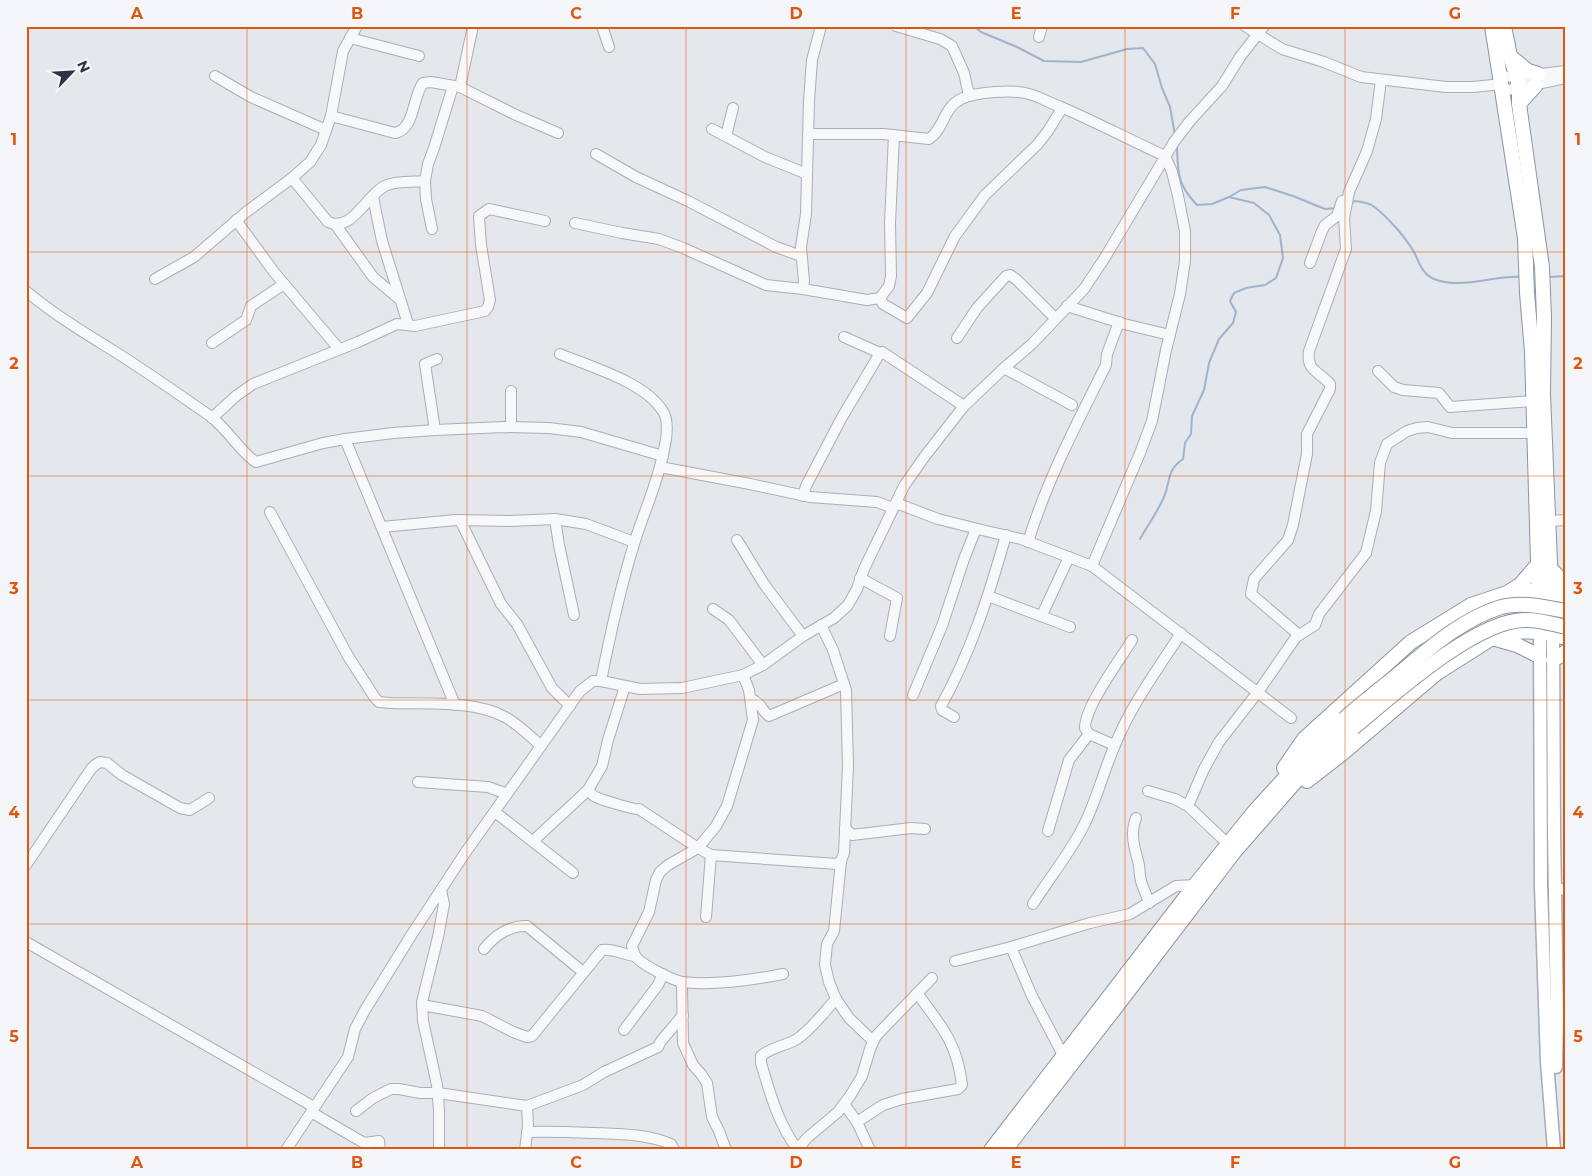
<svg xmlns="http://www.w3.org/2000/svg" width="1592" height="1176" font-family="Montserrat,sans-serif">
	<rect width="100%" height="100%" fill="#e4e7ec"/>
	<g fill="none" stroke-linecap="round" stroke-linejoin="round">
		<g stroke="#9fb4cc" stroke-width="2">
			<path d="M974,26L981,32L1017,47L1044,61L1081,62L1127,49L1143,48L1155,64L1162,88L1170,107L1175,135"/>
			<path d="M1177,147C1178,173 1177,184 1197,205L1212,204L1229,197L1241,190L1265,187L1293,196L1325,209L1336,208"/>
			<path d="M1352,203L1355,201C1361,202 1369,203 1373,206C1387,216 1406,238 1414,252C1419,262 1422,274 1434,279C1461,290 1493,275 1522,277"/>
			<path d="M1549,277L1566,276"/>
			<path d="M1140,539C1148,525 1158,511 1164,497C1171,480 1166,471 1183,459L1185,443L1191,434L1192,416L1204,390L1209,363L1219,339L1233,323L1236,312L1230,301L1234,293L1246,288L1265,285L1276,278L1283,258L1280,235L1269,215L1254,203L1229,197"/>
		</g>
		<g stroke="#a9aeb7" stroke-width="12">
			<g id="minor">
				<path d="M473,26L460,87L516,115L558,133"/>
				<path d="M602,26L609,47"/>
				<path d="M896,26L940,39L952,46L964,73L968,91L971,94"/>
				<path d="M1245,26L1282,49L1324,62L1361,77L1446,87H1473L1502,84"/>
				<path d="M1039,37L1042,26"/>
				<path d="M350,38L419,56"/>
				<path d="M215,76L251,97L326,130"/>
				<path d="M1500,76L1517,77L1566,71"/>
				<path d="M1503,91L1566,78"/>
				<path d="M331,116L395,133C415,129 412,98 423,83L431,82L460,87"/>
				<path d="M712,129L765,157L807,174"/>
				<path d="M808,134H883L929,139C945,128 942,109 961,99C975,92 1014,89 1029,94C1040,97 1050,103 1061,107C1096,122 1130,140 1165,156L1172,172L1178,196L1185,231V261L1180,294L1166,350L1152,421L1140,453L1092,566"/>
				<path d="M726,136L733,108"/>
				<path d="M596,154L636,177L688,201L776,247L801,256"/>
				<path d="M292,178L328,222C353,233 367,193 387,185C398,181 414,182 425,181"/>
				<path d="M373,197L382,241L408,324"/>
				<path d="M236,220L274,272L339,349"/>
				<path d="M575,223L622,233L659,239L683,248L766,285L803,289L867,300L880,298L889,286L891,276L890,223L894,135"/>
				<path d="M335,224L373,277L398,298"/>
				<path d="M432,229L426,199L425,181L428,164L434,148L453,86"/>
				<path d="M1310,263L1322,231L1325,225L1337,216L1342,201"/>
				<path d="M155,279L194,257L245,213L292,178L310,162L321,145L331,116L343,51L357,26"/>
				<path d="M803,289L804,281L801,247L806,214L809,101L812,60L821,26"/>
				<path d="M26,291C52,313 80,330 109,348C143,369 177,393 210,416C227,428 241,453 256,462L323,443L345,439L393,433L435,430L504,427L549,428L581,432L663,456"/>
				<path d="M880,298L883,304L907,318L927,293L955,236L985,195L1037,145L1048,131L1062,108"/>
				<path d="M1067,306L1124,324L1170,335"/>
				<path d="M844,337L880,353"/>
				<path d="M957,338L977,308L1006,276L1010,275L1017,280L1055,318"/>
				<path d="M212,343L246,320L251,306L284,284"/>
				<path d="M560,354C591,367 644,382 662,410C670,420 666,442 663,454C657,485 643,514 634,544C620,589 610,635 601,681"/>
				<path d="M1004,368L1072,405"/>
				<path d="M1378,371L1394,387L1403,390L1439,393L1450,407L1533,401"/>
				<path d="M511,391V427"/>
				<path d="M212,418L236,396L253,384L358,342L397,324L415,326L485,311L488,307L490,300L481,245L479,216L489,209L545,221"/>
				<path d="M435,430L425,364L437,359"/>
				<path d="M345,439L455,705"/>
				<path d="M660,467L750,484L810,497L877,502L893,508"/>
				<path d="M803,496L806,486L841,419L880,353L882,352L964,406"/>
				<path d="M896,503L938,519L986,531L1021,539L1092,566L1291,718"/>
				<path d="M270,512L348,656L375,698L379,702L390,703C424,704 475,700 505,717C518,724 530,736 541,746"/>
				<path d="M555,519L559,545L574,615"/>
				<path d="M460,520L501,604L517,624L552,688L570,706"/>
				<path d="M1549,521L1566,520"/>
				<path d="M382,527L456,520L510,521L555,519L586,524L634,542"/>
				<path d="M737,540L764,584L803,636"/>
				<path d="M1028,542C1047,480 1077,423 1106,365L1107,354L1119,322"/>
				<path d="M860,578L897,598L890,636"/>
				<path d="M988,596L1070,627"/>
				<path d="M713,609L729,620L763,665"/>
				<path d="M1042,615L1069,557"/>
				<path d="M1299,635L1251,594L1254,579L1288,540L1293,525L1307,454V434L1330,389V384C1319,371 1306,371 1309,351L1346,249L1344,218L1349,192L1367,151L1376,119L1381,80"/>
				<path d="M743,675L749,690L753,720L727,806L716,826L698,848L668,865L660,872L656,880L649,912L632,946C633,950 634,954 636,957C642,965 674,981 683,982C714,986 752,980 783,974"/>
				<path d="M913,695L942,626L964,559L976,529"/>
				<path d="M751,699C762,703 761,710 769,716L844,684"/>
				<path d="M954,717L942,710L941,706C971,652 989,595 1006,535"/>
				<path d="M1114,745L1089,734L1085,728C1085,706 1120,660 1132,640"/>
				<path d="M418,782L488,787L507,794"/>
				<path d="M588,790C589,791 592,795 594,796C598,799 635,810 639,809L698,848L711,855L837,864L841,861L844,853L848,766L846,690L833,650L821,625"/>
				<path d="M1148,791L1175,799L1188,806L1228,844"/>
				<path d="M1188,806L1204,769L1219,742L1258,692L1296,637L1315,625L1319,614L1366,553L1376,511L1380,463L1387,444L1407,431L1417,428L1428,427L1452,433H1534"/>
				<path d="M495,812L573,873"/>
				<path d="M1136,818C1130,833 1134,846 1138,861C1140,867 1139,874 1141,881C1143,888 1147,896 1149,903"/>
				<path d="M845,828L852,835L911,828L925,829"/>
				<path d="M1048,831L1069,760L1089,734"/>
				<path d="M533,841L588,790L602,766L608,740L625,686"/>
				<path d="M841,861L834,931L827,944L825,965L829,982L836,999L849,1018L873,1041"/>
				<path d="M26,865L91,769L95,765L100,762L107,763L122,775L180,808L190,810L209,798"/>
				<path d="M1555,888L1566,890"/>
				<path d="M1033,904C1050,877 1071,852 1085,823C1097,798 1104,770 1115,745C1131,705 1158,669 1181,633"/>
				<path d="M706,917L711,855"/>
				<path d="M26,942L314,1107"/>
				<path d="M1011,947L1032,996L1063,1055"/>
				<path d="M484,949C494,936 510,925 527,926L583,972"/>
				<path d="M955,961L1011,947L1090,923L1130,914L1176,886L1195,885"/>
				<path d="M681,982L682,986L683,1043L693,1065L701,1074L707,1083L712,1117L719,1131L726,1150"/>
				<path d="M422,1005L482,1016L513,1032L527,1037L532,1036L602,950C613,948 624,955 635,956"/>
				<path d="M624,1030L658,985L663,974"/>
				<path d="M844,1104L857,1122L870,1150"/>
				<path d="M356,1111L373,1098L391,1089H399L420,1093H438L527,1106L583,1085L604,1072L658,1047L661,1041L683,1015"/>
				<path d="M311,1112L364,1143L379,1141L380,1150"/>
				<path d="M857,1122L883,1105L902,1099L958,1089L962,1085C957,1042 941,1026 917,993"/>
				<path d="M527,1132C549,1131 571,1132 594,1133C619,1134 647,1134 671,1144L674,1150"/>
				<path d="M286,1150L348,1057L355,1029L365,1010L412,934L463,856L580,691L593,681H601L640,689L682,688L743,675L763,665L803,636L834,618L848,605L857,589L864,569L904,486L925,456L964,406L1004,368L1032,344L1084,289L1104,259L1174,142L1190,121L1222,86L1240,57L1264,26"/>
				<path d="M439,1150V1110L437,1085L423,1021L422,1002L438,937L444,904L441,890"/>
				<path d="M525,1150L528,1126L527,1106"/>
				<path d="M797,1150L807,1138L838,1112L850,1096L862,1076L870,1049L876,1036L932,978"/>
				<path d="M798,1150C778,1124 770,1093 761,1063V1056C771,1047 786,1046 797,1039C812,1029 824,1012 836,999"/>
			</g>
		</g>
		<g stroke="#a3abb8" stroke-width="15">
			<g id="major">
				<path d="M1540,632L1541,886L1547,1062L1554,1150"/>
				<path d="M1553,635L1554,833L1557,1017L1556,1067"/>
			</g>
		</g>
		<g stroke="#8b94a3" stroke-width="16">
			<g id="highway">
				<path d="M1492,26L1525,238L1527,293L1532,352L1540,632"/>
				<path d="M1504,26L1510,56L1517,77L1519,88V104L1542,267L1544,317L1543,394L1553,635"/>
				<path d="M1512,58L1528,71L1538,74"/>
				<path d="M1519,104L1536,85"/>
				<path d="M1550,568L1566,585"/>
				<path d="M1510,591L1520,585L1538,564"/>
				<path d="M1492,638L1517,645L1539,656"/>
				<path d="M1553,660L1566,652"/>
				<path d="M1284,768L1304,739L1411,642L1471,605L1510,592L1540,590L1566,596"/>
				<path d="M1307,781L1343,753L1437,673L1492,638C1517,628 1540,631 1566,638"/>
				<path d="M991,1150L1195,885L1254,812L1305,756L1344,719"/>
				<path d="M1005,1150L1119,1003L1235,851L1296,781L1353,728"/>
			</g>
		</g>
		<use href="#minor" stroke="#f7f8fa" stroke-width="10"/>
		<use href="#major" stroke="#fff" stroke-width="12"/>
		<use href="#highway" stroke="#fff" stroke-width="14"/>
		<g stroke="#8b94a3" stroke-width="16" stroke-linecap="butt">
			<g id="highway-bridge">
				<path d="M1344,719C1363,702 1383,687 1402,671C1431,647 1462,620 1498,608C1520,601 1544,607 1566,611"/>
				<path d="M1353,728C1392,696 1474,621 1524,620C1538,619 1552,624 1566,627"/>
			</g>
		</g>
		<use href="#highway-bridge" stroke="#fff" stroke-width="14"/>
	</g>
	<path fill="none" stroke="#df570f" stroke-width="1" stroke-opacity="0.55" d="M247,26V1150M467,26V1150M686,26V1150M906,26V1150M1125,26V1150M1345,26V1150M26,252H1566M26,476H1566M26,700H1566M26,924H1566"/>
	<rect width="1592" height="1176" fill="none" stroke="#f4f6f9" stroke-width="55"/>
	<g transform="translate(72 72) rotate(65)" stroke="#f4f6f9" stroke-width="4" paint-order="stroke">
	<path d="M0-4L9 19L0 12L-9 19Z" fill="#2b3445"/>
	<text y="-8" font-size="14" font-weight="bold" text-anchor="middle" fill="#2b3445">N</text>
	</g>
	<rect x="28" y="28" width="1536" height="1120" fill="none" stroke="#df570f" stroke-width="2"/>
	<g font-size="16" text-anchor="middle" font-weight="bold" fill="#df570f">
		<text x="137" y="19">A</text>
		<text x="357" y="19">B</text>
		<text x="576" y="19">C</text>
		<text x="796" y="19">D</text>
		<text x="1016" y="19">E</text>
		<text x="1235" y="19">F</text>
		<text x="1455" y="19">G</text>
		<text x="14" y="145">1</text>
		<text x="1578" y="145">1</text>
		<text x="14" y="369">2</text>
		<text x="1578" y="369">2</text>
		<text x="14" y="594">3</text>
		<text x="1578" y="594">3</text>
		<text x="14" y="818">4</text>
		<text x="1578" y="818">4</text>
		<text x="14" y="1042">5</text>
		<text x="1578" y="1042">5</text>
		<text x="137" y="1168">A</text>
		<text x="357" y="1168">B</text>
		<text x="576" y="1168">C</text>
		<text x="796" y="1168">D</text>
		<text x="1016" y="1168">E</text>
		<text x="1235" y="1168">F</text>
		<text x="1455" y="1168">G</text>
	</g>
</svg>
